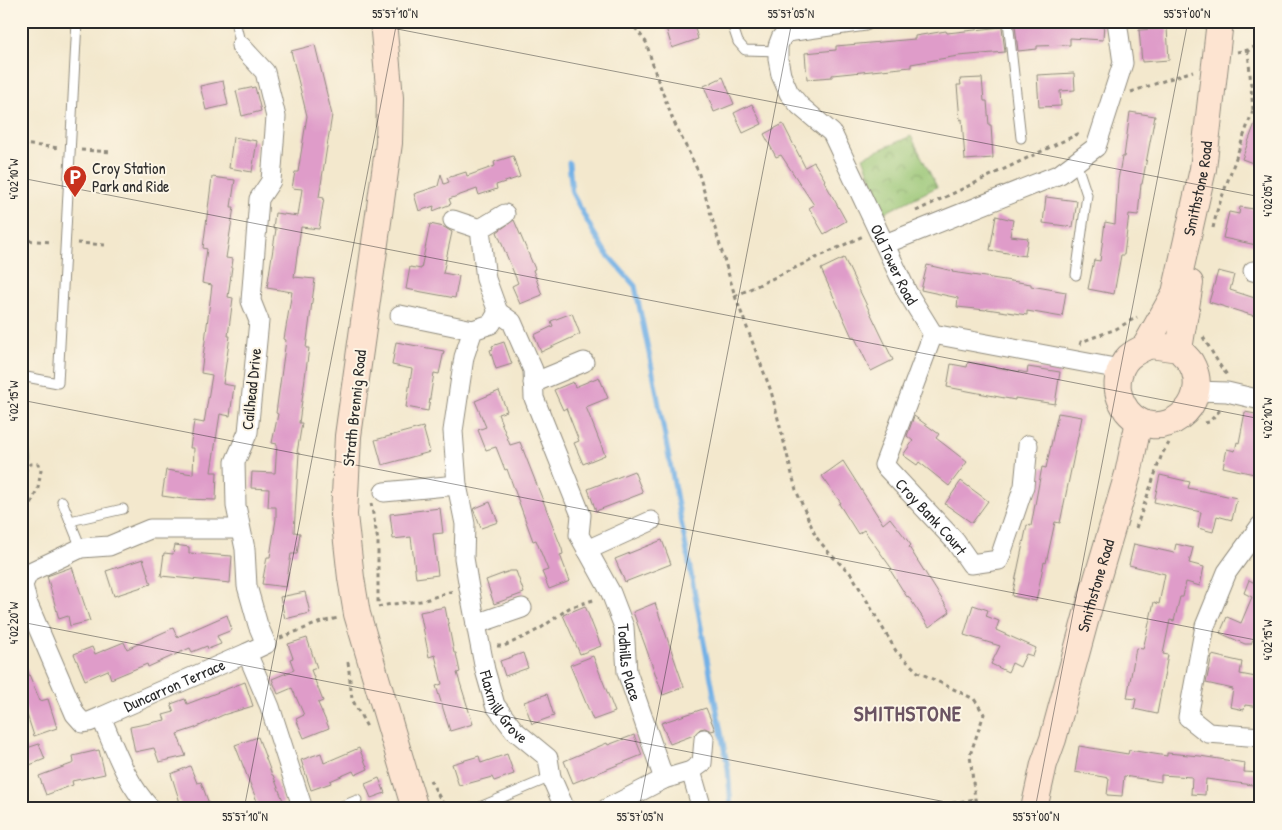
<svg xmlns="http://www.w3.org/2000/svg" width="1282" height="830" font-family="'Patrick Hand',sans-serif">
	<defs>
		<pattern id="park-crowns" width="20" height="18" patternUnits="userSpaceOnUse" patternTransform="scale(1.25)"><rect width="20" height="18" fill="#96c472"/><path d="M2 6a3 3 0 1 1 6 0M12 15a3 3 0 1 1 6 0" fill="none" stroke="#7b9f5e"/></pattern>
	</defs>
	<rect width="100%" height="100%" fill="#fcf5e5"/>
	<filter id="ink" filterUnits="userSpaceOnUse"><feTurbulence type="fractalNoise" baseFrequency=".02" numOctaves="2"/><feDisplacementMap in="SourceGraphic" scale="10" xChannelSelector="R" yChannelSelector="G"/><feConvolveMatrix kernelMatrix="1 2 1 2 8 2 1 2 1" color-interpolation-filters="sRGB"/></filter>
	<filter id="wash" filterUnits="userSpaceOnUse"><feTurbulence type="fractalNoise" baseFrequency=".0096" numOctaves="4" result="noise"/><feDisplacementMap in="SourceGraphic" scale="20" xChannelSelector="R" yChannelSelector="G"/><feGaussianBlur stdDeviation="1.12" result="paint"/><feColorMatrix in="noise" values="0 0 0 0 0 0 0 0 0 0 0 0 0 0 0 0 0 1.4 0 .05"/><feComposite in="paint" operator="in"/></filter>
	<g filter="url(#wash)">
		<rect width="100%" height="100%" fill="#f3e8cd"/>
		<g fill="url(#park-crowns)" stroke="#60784e">
			<path d="M911,136L937,187L884,213L863,157Z"/>
			<path d="M21,438C37,451 28,480 21,496Z"/>
		</g>
		<g fill="none" stroke-linecap="round" stroke-linejoin="round">
			<path stroke="#73b1e6" stroke-width="5" d="M569,163L572,193L592,230L606,253L635,286L653,373L728,769L731,809"/>
		</g>
		<g id="blocks">
			<g fill="#df9cc9">
				<path d="M664,21H693L698,39L672,48Z"/>
				<path d="M1046,21H1104L1103,40L1070,38V45L1037,46V49L1018,51L1015,25Z"/>
				<path d="M1002,27L1005,52L958,56L911,64V67L832,75V77L807,79L805,53L836,50V46L915,39V36L946,31L947,33Z"/>
				<path d="M1167,28L1169,60L1142,62L1139,30Z"/>
				<path d="M315,45L332,115L319,197L324,198L319,229L301,227L294,277L315,279L306,348H309L299,423H302L297,453H299L294,532L300,533L297,554H291L286,587L262,584L267,557H270L276,519V507H268L269,489L251,488L252,472L275,473L277,444L272,443L278,414L276,413L286,340L284,339L292,292L267,288L276,229L273,228L275,213L298,216L302,189L292,188L295,172H298L307,116L291,51Z"/>
				<path d="M1074,73L1075,90L1060,91L1061,106L1039,107L1037,75Z"/>
				<path d="M723,77L734,104L714,112L704,86Z"/>
				<path d="M982,78L984,101H987L989,125H991L993,158L965,160L962,119L960,120L957,85H961L960,79Z"/>
				<path d="M223,81L228,105L206,110L200,86Z"/>
				<path d="M255,87L261,111L242,116L236,91Z"/>
				<path d="M752,104L762,124L743,133L734,113Z"/>
				<path d="M1130,112L1155,116L1142,184H1141L1138,215L1129,214L1124,255H1121L1114,294L1088,289L1094,260L1100,261L1105,222L1115,224L1118,180L1122,157H1124Z"/>
				<path d="M1259,112L1261,113V166L1242,159Z"/>
				<path d="M783,124L805,167L814,162L825,180L824,181L846,221L824,234L809,208L814,205L781,155L776,157L764,134Z"/>
				<path d="M233,137L257,141L252,172L229,168Z"/>
				<path d="M513,156L520,177L496,185L497,189L479,195L477,189L449,199L451,204L433,211L434,206L419,211L414,194L438,186L441,174L444,184L449,182L447,178L466,172L467,176L495,166L494,162Z"/>
				<path d="M212,177L235,180L231,207H234L226,258L233,259L228,297L233,298L228,336H230L223,384L234,386L230,416L220,414L211,472H217L216,500L183,499L162,496L166,470L193,474L194,448H190L194,421L204,423L212,375L201,373L212,285L202,283L207,249L203,248Z"/>
				<path d="M1046,197L1077,201L1073,227L1043,223Z"/>
				<path d="M1240,207L1261,210V246L1223,238L1229,212L1239,214Z"/>
				<path d="M996,216L1013,220L1010,236L1028,238L1025,256L990,250Z"/>
				<path d="M514,220L535,269L533,270L542,295L520,304L512,286L518,283L497,232Z"/>
				<path d="M430,224L444,227L452,232L443,273L459,276L455,298L406,289L410,267L421,269Z"/>
				<path d="M844,258L893,360L871,371L854,336L852,337L821,269Z"/>
				<path d="M927,265L953,271L952,272L1031,284V286L1066,292L1062,317L1027,311V315L987,309L986,310L957,307L958,298L921,290Z"/>
				<path d="M1218,271L1234,275L1230,290L1261,300V318L1209,302Z"/>
				<path d="M572,313L580,334L541,352L534,335L553,326L551,321Z"/>
				<path d="M396,342L444,351L439,374L434,373L428,411L406,407L412,369L392,365Z"/>
				<path d="M504,342L512,364L496,369L490,350L493,349L492,346Z"/>
				<path d="M968,362L1027,373L1028,367L1060,372L1055,404L1015,398V400L947,387L951,364L967,367Z"/>
				<path d="M599,377L608,398L586,407L605,455L583,464L574,443L579,441L566,408L563,410L554,390L573,382L575,387Z"/>
				<path d="M499,391L507,411L498,414L510,445L520,442L562,549L563,554L560,555L570,581L549,589L542,572L548,570L536,540L533,541L507,469L505,470L496,447L486,450L478,430L486,427L475,401Z"/>
				<path d="M1245,412L1261,415V445L1254,474L1223,467L1227,449L1235,451L1237,442L1239,443Z"/>
				<path d="M1058,413L1082,417L1060,523L1055,522L1046,563L1044,562L1036,601L1012,596L1027,525L1031,526L1042,467L1046,468Z"/>
				<path d="M914,416L939,434L936,438L967,462L949,486L919,462L917,465L903,455L913,441L907,436Z"/>
				<path d="M423,427L430,452L382,465L375,440Z"/>
				<path d="M843,461L883,524L890,518L911,545L909,547L950,612L929,627L908,596L907,597L890,570L892,569L864,530L858,534L839,504L841,503L822,476Z"/>
				<path d="M634,471L643,493L596,511L588,489Z"/>
				<path d="M1160,475L1190,482L1188,488L1237,498L1232,520L1217,516L1213,532L1198,528L1201,512L1154,502Z"/>
				<path d="M961,481L988,501L972,523L945,504Z"/>
				<path d="M490,502L498,522L481,528L473,509Z"/>
				<path d="M440,508L443,533L433,534L438,575L416,578L411,537L393,539L390,514Z"/>
				<path d="M662,540L671,564L625,582L615,559Z"/>
				<path d="M1134,544L1174,553L1176,544L1193,548L1189,563L1204,567L1200,586L1186,582L1183,597H1180L1174,621L1170,620L1163,654L1168,655L1157,714L1134,709L1136,699L1127,698L1136,648L1143,649L1154,602L1159,604L1165,574L1129,565Z"/>
				<path d="M175,545L189,547V553L232,556L230,583L161,576L164,553L173,554Z"/>
				<path d="M143,559L151,584L114,596L106,571Z"/>
				<path d="M72,567L90,621L70,626L68,616L59,619L47,576Z"/>
				<path d="M510,571H516L524,593L494,604L486,580Z"/>
				<path d="M1261,576V622L1251,644H1245L1220,633L1227,617L1241,623L1252,597L1244,593L1249,580L1257,584Z"/>
				<path d="M305,592L310,613L285,619L280,597Z"/>
				<path d="M655,603L684,687L663,695L633,612Z"/>
				<path d="M973,605L988,610L986,616L999,621L996,630L1036,648L1033,656L1026,654L1020,667L1012,663L1008,672L991,664L1000,646L964,635Z"/>
				<path d="M585,606L601,646L580,654L563,615Z"/>
				<path d="M445,607L454,653H456L460,672L457,673L473,724L450,731L436,686L442,684L435,655L429,657L420,612Z"/>
				<path d="M227,615L232,630L217,636L221,644L208,649L207,646L192,652L190,648L148,667L147,664L111,679L108,670L85,680L74,654L92,647L95,654L124,642L127,649L173,628L177,637Z"/>
				<path d="M307,638L317,668L311,670L323,701L318,703L329,728L304,738L296,719L304,715L292,688L278,694L272,679L294,670L290,659L293,658L288,644Z"/>
				<path d="M523,653L528,668L505,676L500,661Z"/>
				<path d="M21,655L40,701L48,699L57,728L34,736L21,696Z"/>
				<path d="M1212,655L1242,662L1240,674L1261,678V707L1245,705L1244,710L1230,707L1233,689L1206,683Z"/>
				<path d="M593,656L615,712L593,720L570,665Z"/>
				<path d="M245,682L253,706L223,715L195,728L177,734L186,756L159,762L154,748L135,752L130,727L165,720L163,715L174,712L171,704L185,699L187,704Z"/>
				<path d="M547,694L554,716L532,724L524,702Z"/>
				<path d="M706,708L715,730L711,731L705,728L700,729L694,735L670,744L661,723Z"/>
				<path d="M634,735L642,755L573,783L564,761L607,743L608,745Z"/>
				<path d="M258,737L272,775H273L284,803L268,809H260L235,745Z"/>
				<path d="M39,744L45,759L27,766L21,750Z"/>
				<path d="M1079,746L1128,754L1129,750L1167,756V753L1200,756L1245,763L1244,772L1261,773V786L1206,779L1205,795L1191,794L1192,777L1161,775V782L1124,776L1122,796L1107,795L1109,778L1075,772Z"/>
				<path d="M359,748L368,769L355,775L353,771L330,781L331,783L311,790L301,760L321,753L324,763Z"/>
				<path d="M99,750L105,774L72,781L73,785L46,795L39,776L74,763L73,756Z"/>
				<path d="M507,754L514,774L494,781L492,777L459,786L452,764L479,756L481,763Z"/>
				<path d="M190,766L197,783L201,782L211,809H182L171,774Z"/>
				<path d="M379,778L385,793L371,798L365,784Z"/>
			</g>
		</g>
	</g>
	<g filter="url(#ink)">
		<use href="#blocks" fill-opacity="0" stroke="#8f8a7c" stroke-width="1"/>
		<g fill="none" stroke-linecap="round" stroke-linejoin="round">
			<g stroke="#8f8a7c" stroke-width="11">
				<g id="lane">
					<path d="M235,21L241,46"/>
					<path d="M731,21L738,42L745,50L778,51"/>
					<path d="M1008,21L1021,138"/>
					<path d="M1076,275L1087,195L1076,162"/>
					<path d="M21,376L58,383L77,21"/>
					<path d="M62,501L81,548"/>
					<path d="M70,521L123,509"/>
					<path d="M482,806L551,777"/>
					<path d="M335,809L357,800"/>
				</g>
			</g>
			<g stroke="#8f8a7c" stroke-width="21">
				<g id="street">
					<path id="s1" d="M865,21L787,32L781,38L778,46V59L781,75L789,93L800,106L832,133L907,292L933,334L1120,369"/>
					<path d="M241,46L265,72L276,117L271,181L259,199L251,301L259,321L248,432L235,462L236,506L245,549L247,586L258,625L266,644L247,653L270,707L303,809"/>
					<path id="s2" d="M453,220L480,229L486,279L498,312L512,322L533,370L534,398L581,515L579,535L611,593L624,627L627,672L664,779"/>
					<path d="M480,229L505,214"/>
					<path d="M885,244L1060,174L1096,147L1123,63L1117,21"/>
					<path d="M1253,271L1261,273"/>
					<path id="s3" d="M498,312L491,324L473,330L464,357L453,431L457,485L465,524L464,558L469,588L485,670L495,705L514,730L548,758L551,777L565,809"/>
					<path d="M400,315L473,330"/>
					<path id="s4" d="M933,334L884,465L955,541L971,564L999,560L1024,486L1028,445"/>
					<path d="M533,383L584,362"/>
					<path d="M1197,391L1227,392L1261,400"/>
					<path d="M384,492L457,485"/>
					<path d="M1261,525L1227,572L1205,626L1188,717L1208,733L1261,737"/>
					<path d="M587,550L651,521"/>
					<path d="M476,624L522,608"/>
					<path id="s5" d="M101,717L247,653"/>
					<path d="M691,771L702,809"/>
					<path d="M151,809C126,783 115,749 101,717L89,722L83,723L75,714L27,602L23,585L27,576L30,572L81,548L109,546L150,529H240"/>
					<path d="M606,809L664,779L691,771L702,763L704,739"/>
				</g>
			</g>
			<g stroke="#8f8a7c" stroke-width="28">
				<g id="secondary">
					<path d="M383,21L390,98L389,143L348,436L344,515L351,578L357,614L415,809"/>
					<path d="M1150,345L1179,349C1182,354 1188,358 1191,363C1215,406 1158,448 1127,411C1120,401 1116,391 1118,379C1122,358 1132,353 1150,345Z"/>
					<path id="s6" d="M1145,347L1175,293L1203,169L1220,21"/>
					<path d="M1179,349L1190,283"/>
					<path id="s7" d="M1034,809L1044,764L1053,739L1088,610L1128,474L1139,421"/>
				</g>
			</g>
			<g stroke="#8f8a7c" stroke-width="3" stroke-dasharray="4 4" stroke-linecap="butt">
				<path d="M630,21L646,42L656,75L673,120L698,171L735,296L771,391L796,490L816,537L831,555L852,575L896,651L918,672L974,699L984,714L970,755L975,799L980,809"/>
				<path d="M1248,50L1253,110L1261,112"/>
				<path d="M1237,52L1248,50L1261,44"/>
				<path d="M1131,92L1193,71"/>
				<path d="M21,144L60,148"/>
				<path d="M81,150L111,152"/>
				<path d="M916,211L1082,132"/>
				<path d="M1213,228L1217,211L1253,110"/>
				<path d="M21,240L53,242"/>
				<path d="M77,243L106,245"/>
				<path d="M735,296L863,236"/>
				<path d="M1203,337L1221,367L1228,376"/>
				<path d="M1080,345L1081,342L1116,329L1137,317"/>
				<path d="M1205,423L1209,422L1222,408"/>
				<path d="M371,503L378,541V606"/>
				<path d="M1136,528L1162,454L1169,443"/>
				<path d="M21,533L22,520L31,504L38,488L41,470L39,464H30L25,471"/>
				<path d="M21,535L25,557"/>
				<path d="M378,607C392,603 406,603 420,601C432,599 442,593 454,591"/>
				<path d="M280,638L321,622L338,618"/>
				<path d="M497,646H504L526,636L541,628L569,608L596,599"/>
				<path d="M348,662L352,699L367,727"/>
				<path d="M430,780L446,809"/>
				<path d="M947,809L953,803L975,799"/>
			</g>
			<use href="#lane" stroke="#fff" stroke-width="9"/>
			<use href="#street" stroke="#fff" stroke-width="19"/>
			<use href="#secondary" stroke="#fde4d1" stroke-width="26"/>
		</g>
	</g>
	<path fill="none" stroke="#2b2b2b" stroke-width="1" stroke-opacity="0.45" d="M356,21L1261,197M21,178L1261,419M21,400L1261,641M21,622L982,809M244,809L397,21M639,809L792,21M1035,809L1188,21"/>
	<defs>
		<g id="parking-pin" transform="scale(1.25)"><path d="M0 17L-7.5 6A9.5 9.5 0 1 1 7.5 6Z" fill="#c8321e" stroke="#fcf5e5"/><path d="M-3.5-5.5H1a3.5 3.5 0 0 1 0 7H-1V5.5H-3.5ZM-1-3.4V-.6H.8a1.4 1.4 0 0 0 0-2.8Z" fill="#fff"/></g>
	</defs>
	<g fill-rule="evenodd">
		<use href="#parking-pin" x="75" y="177"/>
	</g>
	<g text-anchor="middle" dominant-baseline="central" stroke-width="4" stroke-linejoin="round" paint-order="stroke">
		<g font-size="16" fill="#2b2b2b" stroke="#fcf5e5" text-anchor="start">
			<text x="92" y="168">Croy Station<tspan x="92" dy="18">Park and Ride</tspan></text>
		</g>
		<g font-size="16" fill="#2b2b2b" stroke="#fcf5e5">
			<text stroke="none"><textPath href="#s6" startOffset="169">Smithstone Road</textPath></text>
			<text stroke="none"><textPath href="#s1" startOffset="349">Old Tower Road</textPath></text>
			<text transform="translate(251 389) rotate(-84)">Cailhead Drive</text>
			<text transform="translate(354 408) rotate(-84)">Strath Brennig Road</text>
			<text stroke="none"><textPath href="#s4" startOffset="210">Croy Bank Court</textPath></text>
			<text stroke="none"><textPath href="#s7" startOffset="232">Smithstone Road</textPath></text>
			<text stroke="none"><textPath href="#s2" startOffset="496">Todhills Place</textPath></text>
			<text stroke="none"><textPath href="#s5" startOffset="80">Duncarron Terrace</textPath></text>
			<text stroke="none"><textPath href="#s3" startOffset="420">Flaxmill Grove</textPath></text>
		</g>
		<g font-size="21" font-weight="bold" letter-spacing="1" fill="#6a5362" stroke="#fcf5e5">
			<text x="908" y="713">SMITHSTONE</text>
		</g>
	</g>
	<rect width="1282" height="830" fill="none" stroke="#fcf5e5" stroke-width="55"/>
	<rect x="28" y="28" width="1226" height="774" fill="none" stroke="#2b2b2b" stroke-width="2"/>
	<g font-size="12" text-anchor="middle" fill="#2b2b2b">
		<text x="395" y="18">55°57'10"N</text>
		<text x="791" y="18">55°57'05"N</text>
		<text x="1187" y="18">55°57'00"N</text>
		<text transform="translate(14 179) rotate(-90)" y="4">4°02'10"W</text>
		<text transform="translate(1268 196) rotate(-90)" y="4">4°02'05"W</text>
		<text transform="translate(14 401) rotate(-90)" y="4">4°02'15"W</text>
		<text transform="translate(1268 418) rotate(-90)" y="4">4°02'10"W</text>
		<text transform="translate(14 623) rotate(-90)" y="4">4°02'20"W</text>
		<text transform="translate(1268 640) rotate(-90)" y="4">4°02'15"W</text>
		<text x="245" y="821">55°57'10"N</text>
		<text x="640" y="821">55°57'05"N</text>
		<text x="1036" y="821">55°57'00"N</text>
	</g>
</svg>
